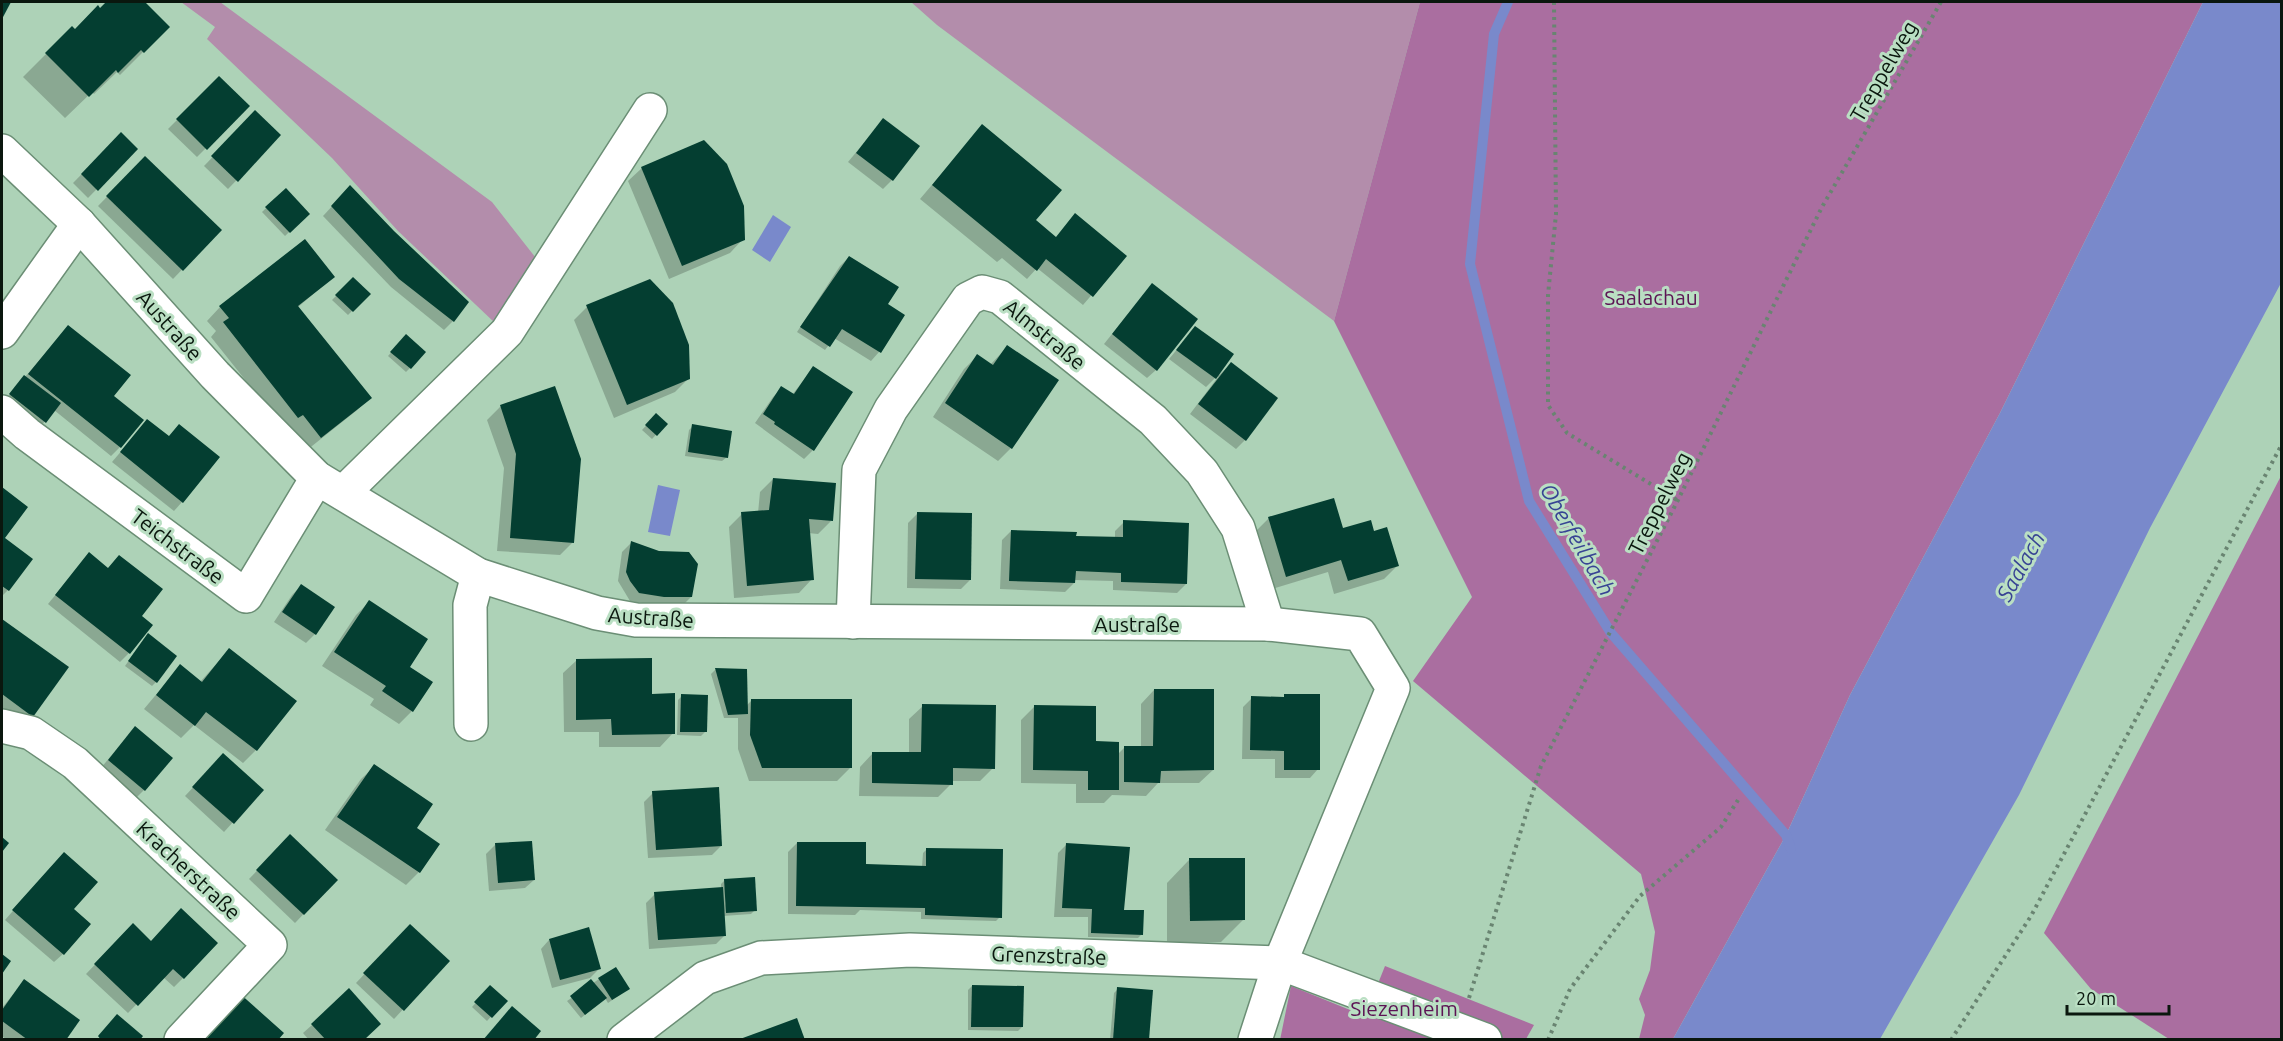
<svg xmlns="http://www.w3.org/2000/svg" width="2283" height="1041" font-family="Ubuntu,sans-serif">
	<rect width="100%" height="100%" fill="#add2b7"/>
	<g fill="#b38dab">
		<path d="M181,2H220L492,202L539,262L495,323L398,231L332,158L207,39L215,27Z"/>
		<path d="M911,2H1420L1334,321L937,25Z"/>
	</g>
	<g fill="#aa6ea0">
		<path d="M1420,2H2203L2000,413L1850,695L1786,835L1673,1039H1639L1645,1015L1639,999L1650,970L1655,932L1641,874L1413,681L1472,597L1334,321Z"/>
		<path d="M2281,476V1039H2169L2091,989L2044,933Z"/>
		<path d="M1385,966L1534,1025L1526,1039L1280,1040L1291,986L1365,1016Z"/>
	</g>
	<g fill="#7989cb">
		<path d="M2203,2H2281V283L2150,528L2019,795L1880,1039H1673L1786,835L1850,695L2000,413Z"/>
		<path d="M773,215L791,227L770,262L752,250Z"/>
		<path d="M658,485L680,490L670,536L648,532Z"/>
	</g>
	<g fill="#0003">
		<path d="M108,2H143L168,27L120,75L117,72L94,94L92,92L65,118L23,77L72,28L75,31Z"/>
		<path d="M219,78L248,106L197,157L168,129Z"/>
		<path d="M255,113L279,136L228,189L204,166Z"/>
		<path d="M883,120L892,180L883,189L848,162Z"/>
		<path d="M982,126L1030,225L1055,238L1125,256L1083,305L1037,268L1027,279L1002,258L997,262L920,199Z"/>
		<path d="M121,134L136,149L88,198L73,183Z"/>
		<path d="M145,158L220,230L173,279L98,206Z"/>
		<path d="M642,168L743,239L730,253L669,279L628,181Z"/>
		<path d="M350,187L453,321L444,330L391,287L323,216Z"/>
		<path d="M285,190L308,214L285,236L262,212Z"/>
		<path d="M849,257L886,305L879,352L871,361L834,338L825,350L797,332L840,266Z"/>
		<path d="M333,277L297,308L370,398L356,411L307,450L285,430L211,337L216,331L207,321L220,307Z"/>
		<path d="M353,279L369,294L348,315L332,300Z"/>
		<path d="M1144,294L1156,370L1147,378L1104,344Z"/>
		<path d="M587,307L689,378L675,392L614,418L574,320Z"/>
		<path d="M68,327L112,397L120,447L111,456L54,410L41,426L6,399Z"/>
		<path d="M1195,328L1217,374L1219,375L1231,364L1245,440L1236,449L1190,414L1218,377L1217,376L1206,387L1169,359Z"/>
		<path d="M402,340L410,368L406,372L388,356Z"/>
		<path d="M1007,347L1011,448L998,461L933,417L964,369L977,356L990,365Z"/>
		<path d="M813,368V450L804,459L755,423L773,397L782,388L792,395Z"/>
		<path d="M554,388L573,542L560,555L497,551L504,468L487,420L500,407Z"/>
		<path d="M656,415L666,424L652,439L642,430Z"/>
		<path d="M147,421L182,502L174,511L112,462Z"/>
		<path d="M693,426L727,457L722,461L685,456L689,430Z"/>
		<path d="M773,479L831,521L818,534L808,533L812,579L799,593L734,598L729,527L742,514L758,513L760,492Z"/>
		<path d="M2,489L26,507L3,539L8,590L2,596Z"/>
		<path d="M917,514L970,580L961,589L907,588L908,523Z"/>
		<path d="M1269,518L1342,530L1397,566L1384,579L1334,594L1328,572L1272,589L1255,532Z"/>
		<path d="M1124,522L1186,584L1177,593L1113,590V581L1074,580V583L1065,592L1000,589L1002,540L1011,531L1075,537L1115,539V531Z"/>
		<path d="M631,543L691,597L682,606L654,605L630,601L618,581L622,552Z"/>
		<path d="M89,554L140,616L129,653L120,662L48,604Z"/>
		<path d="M301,586L315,634L306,643L274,622L292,595Z"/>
		<path d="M369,602L412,711L399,724L370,705L374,699L322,666L356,615Z"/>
		<path d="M2,621L67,668L32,716L19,729L2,717Z"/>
		<path d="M144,639L156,682L152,686L125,666Z"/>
		<path d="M229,650L294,701L256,750L243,763L194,725L181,738L144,709L180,666L200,682Z"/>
		<path d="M577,660L651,695L673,733L660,747H599V732H564L563,673Z"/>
		<path d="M715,670H745L747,705L752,700L851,767L837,781H749L738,749V718H724L711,674Z"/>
		<path d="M1154,690L1213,770L1199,783H1158L1146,796L1112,795L1104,803H1076V784L1021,783V720L1034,707L1117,755L1125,747L1141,748V704Z"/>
		<path d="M682,696L705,732L701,736L677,735L678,700Z"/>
		<path d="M1319,696L1318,769L1310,778H1275V759H1242L1243,707L1252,698Z"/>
		<path d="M923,706L993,768L980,781H951V784L938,797L859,796L860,767L873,753H909V719Z"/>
		<path d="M127,737L144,790L135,799L100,769Z"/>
		<path d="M215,764L262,790L224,832L185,796Z"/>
		<path d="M375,766L415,829L419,872L406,885L325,830L361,779Z"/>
		<path d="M653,793L721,846L712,855L648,858L644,802Z"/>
		<path d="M290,836L336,880L295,923L249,879Z"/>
		<path d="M797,843L864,868L922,867L923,853L927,849L1000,917L996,921L921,919V912L860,910L855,915L788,914V852Z"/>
		<path d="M1067,844L1142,934L1138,938L1088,937V917H1054L1058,853Z"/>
		<path d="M495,845L534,880L525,888L489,891L486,854Z"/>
		<path d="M1189,860L1244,919L1221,942L1167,943V883Z"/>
		<path d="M55,863L72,909L63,954L54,962L5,920Z"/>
		<path d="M725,880L755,910L751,914L723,916L725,935L716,944L649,949L646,903L655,894L721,889V884Z"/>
		<path d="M133,925L183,978L174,987L163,977L128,1013L86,974Z"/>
		<path d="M410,926L448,961L394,1019L356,983Z"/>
		<path d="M549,940L599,969L590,978L552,988L541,949Z"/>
		<path d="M599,979L628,989L608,1003L605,998L581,1018L567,1001Z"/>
		<path d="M24,981L64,1040H7L2,1036V1008Z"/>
		<path d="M972,986L1022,1027L1018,1031L968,1030V990Z"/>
		<path d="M490,987L505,1001L487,1021L472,1007Z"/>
		<path d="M1118,989L1147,1040H1110L1114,993Z"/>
		<path d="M312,1025L363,1040H309L303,1033Z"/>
	</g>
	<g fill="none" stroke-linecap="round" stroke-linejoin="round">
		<path stroke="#7989cb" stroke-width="10" d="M1508,2L1494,34L1470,264L1529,501L1611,633L1786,835L1791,849"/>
	</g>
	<g fill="#043e31">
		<path d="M2,2H11L2,19Z"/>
		<path d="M106,2H145L170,27L144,53L141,50L118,73L116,70L89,97L45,53L72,26L75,29L98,5L100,8Z"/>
		<path d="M219,76L250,106L207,150L176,119Z"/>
		<path d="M255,110L281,135L238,182L211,156Z"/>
		<path d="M883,118L920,146L893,181L856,153Z"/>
		<path d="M982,124L1062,190L1036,220L1056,237L1075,213L1127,256L1093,297L1046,259L1037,271L932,185Z"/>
		<path d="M121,132L138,149L98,191L81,174Z"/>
		<path d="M704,140L727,164L744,206L745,240L682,266L641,167Z"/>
		<path d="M145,156L222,230L183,271L106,196Z"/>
		<path d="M350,185L394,231L469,302L454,322L399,279L331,206Z"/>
		<path d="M286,188L310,214L290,233L265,207Z"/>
		<path d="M305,239L335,277L298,306L372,398L321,438L303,415L298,418L223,322L229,318L219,306Z"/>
		<path d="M849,256L899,287L888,304L905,315L881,353L842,329L830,347L800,327Z"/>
		<path d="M353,277L371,294L353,312L335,295Z"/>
		<path d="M650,279L673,303L689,345L690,379L627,405L586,305Z"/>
		<path d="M1152,283L1198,319L1157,371L1112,334Z"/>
		<path d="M68,325L131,375L114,396L144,420L121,448L28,374Z"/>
		<path d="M1195,326L1234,354L1216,379L1176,350Z"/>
		<path d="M406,334L426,352L411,369L390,352Z"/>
		<path d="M1007,345L1059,380L1012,449L945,403L977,354L993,365Z"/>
		<path d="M1231,362L1278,398L1246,441L1198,404Z"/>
		<path d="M813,366L853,392L814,451L774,424L775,422L763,414L781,386L794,394Z"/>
		<path d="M24,375L61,403L46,423L9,394Z"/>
		<path d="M555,386L581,459L574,543L510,538L516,454L500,405Z"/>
		<path d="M656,413L668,424L657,436L645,425Z"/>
		<path d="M147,419L169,436L179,424L220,457L183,503L120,452Z"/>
		<path d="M692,424L732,431L728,458L688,452Z"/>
		<path d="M773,478L836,483L833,521L809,519L814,580L747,586L741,512L769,510Z"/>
		<path d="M2,487L28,507L5,538L33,559L9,591L2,586Z"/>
		<path d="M1334,498L1343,528L1371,520L1374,531L1387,527L1399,566L1348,581L1341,560L1286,577L1268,517Z"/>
		<path d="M917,512L972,513L971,580L915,579Z"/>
		<path d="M1123,520L1189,523L1187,584L1121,582V573L1076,571L1075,583L1009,581L1011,530L1077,532L1076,536L1123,537Z"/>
		<path d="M631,541L659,551L689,552L698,564L692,597H664L639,593L630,581L626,572Z"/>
		<path d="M89,552L108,568L119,555L163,589L142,616L153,625L130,654L55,595Z"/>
		<path d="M301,584L335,607L316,635L282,612Z"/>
		<path d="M369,600L428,639L410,667L433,682L413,712L382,691L386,686L334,652Z"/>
		<path d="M2,619L69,667L33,717L2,694Z"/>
		<path d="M148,633L177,656L157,683L128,661Z"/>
		<path d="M229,648L297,701L257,751L206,712L195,726L156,695L180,664L202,682Z"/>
		<path d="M652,658V694L675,693V734L612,735L611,719L576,720V659Z"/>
		<path d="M715,668L747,669L748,714L728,715Z"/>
		<path d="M1154,689H1214V770L1161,771L1160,783L1124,782V746H1153Z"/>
		<path d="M681,694L708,695L707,732H680Z"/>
		<path d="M1284,694H1320V770H1284V751L1250,750L1251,696L1284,697Z"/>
		<path d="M751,699H852V768H762L750,735Z"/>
		<path d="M922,704L996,705L995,769L953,768V785L872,783V752H921Z"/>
		<path d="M1034,705L1096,706V741L1119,742V790H1088V771L1033,770Z"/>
		<path d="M135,726L173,758L145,791L108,760Z"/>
		<path d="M223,753L264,790L234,824L192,787Z"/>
		<path d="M374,764L433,804L417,828L440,844L420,873L337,817Z"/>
		<path d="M719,787L722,846L656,850L652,791Z"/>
		<path d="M290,834L338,880L304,915L256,870Z"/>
		<path d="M2,837L9,843L2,852Z"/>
		<path d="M532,841L535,880L498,883L495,843Z"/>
		<path d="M797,842H866V864L926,866V848L1003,849L1002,918L925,915V908L796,906Z"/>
		<path d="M1066,843L1130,847L1124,910H1144L1143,935L1091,933L1092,909L1062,908Z"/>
		<path d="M64,852L98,882L74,909L91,924L64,955L12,910Z"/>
		<path d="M1189,858H1245V920L1190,921Z"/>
		<path d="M755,877L757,911L726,913L724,879Z"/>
		<path d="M723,887L726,936L658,940L654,892Z"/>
		<path d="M181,908L218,943L184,979L173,969L138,1006L94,964L133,923L151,941Z"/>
		<path d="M410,924L450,961L404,1011L363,973Z"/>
		<path d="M589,927L601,969L560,980L549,939Z"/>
		<path d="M2,954L11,961L2,974Z"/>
		<path d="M616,967L630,989L612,1000L598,978Z"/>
		<path d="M24,979L80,1020L66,1040H28L2,1021V1010Z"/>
		<path d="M591,979L607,998L585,1015L570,996Z"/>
		<path d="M490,985L508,1001L492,1018L474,1002Z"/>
		<path d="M972,985L1024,986L1023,1027H971Z"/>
		<path d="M1117,987L1153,990L1149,1040H1113Z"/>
		<path d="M349,988L381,1024L364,1040H326L311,1024Z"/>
		<path d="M238,992L284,1033L278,1040H205L206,1038L201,1033Z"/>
		<path d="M512,1006L541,1031L534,1040H483Z"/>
		<path d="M117,1014L143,1036L140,1040H101L98,1036Z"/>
		<path d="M797,1018L805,1040H740V1039Z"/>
	</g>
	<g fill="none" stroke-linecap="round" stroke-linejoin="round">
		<g stroke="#6b8e75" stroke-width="36">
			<g id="minor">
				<path d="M2,151L79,224L215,375L317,478L478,575L597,613L636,620L1268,624L1360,634L1393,688L1280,963L1255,1040"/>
				<path d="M2,332L79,224"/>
				<path d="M2,412L27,434L246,596L317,478"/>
				<path d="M343,493L507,332L650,110"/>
				<path d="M853,622L859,470L891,409L968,299L982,292L1000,297L1153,420L1202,472L1238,528L1268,624"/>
				<path d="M471,724L470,605L478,575"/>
				<path d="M2,726L31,733L75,763L270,945L181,1040"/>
				<path d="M624,1040L705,978L761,958L910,950L1280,963L1485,1040"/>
			</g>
		</g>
		<g stroke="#698471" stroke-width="4" stroke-dasharray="3 4.5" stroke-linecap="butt">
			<path d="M1554,2L1556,214L1548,295V405L1567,433L1677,500"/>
			<path d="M1469,998L1541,766L1678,500L1822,207L1941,2"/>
			<path d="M1548,1040L1570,989L1640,896L1721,827L1738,800"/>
			<path d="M1951,1040L2031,916L2282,444"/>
		</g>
		<use href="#minor" stroke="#fff" stroke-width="33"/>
	</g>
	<g text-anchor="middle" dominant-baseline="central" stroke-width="6" stroke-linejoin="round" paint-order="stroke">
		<g font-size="21" fill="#0a170e" stroke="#badfc3">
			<text transform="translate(1883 71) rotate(-60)">Treppelweg</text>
			<text transform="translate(170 325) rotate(48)">Austraße</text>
			<text transform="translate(1045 334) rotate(39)">Almstraße</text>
			<text transform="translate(1659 503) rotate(-63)">Treppelweg</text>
			<text transform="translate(178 546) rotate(37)">Teichstraße</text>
			<text transform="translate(651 617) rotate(4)">Austraße</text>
			<text x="1137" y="624">Austraße</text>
			<text transform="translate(189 870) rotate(43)">Kracherstraße</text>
			<text transform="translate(1049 955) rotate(2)">Grenzstraße</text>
		</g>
		<g font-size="21" fill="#5c1354" stroke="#badfc3">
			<text x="1651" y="297">Saalachau</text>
			<text x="1404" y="1008">Siezenheim</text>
		</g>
		<g font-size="22" font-style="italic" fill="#384494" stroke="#badfc3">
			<text transform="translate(1578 539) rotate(60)">Oberfeilbach</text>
			<text transform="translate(2020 566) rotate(-61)">Saalach</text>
		</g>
	</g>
	<rect width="2283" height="1041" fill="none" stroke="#0a170e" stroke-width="6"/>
	<path d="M2067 1005v9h102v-9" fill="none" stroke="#0a170e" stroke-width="3"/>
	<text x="2076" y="1005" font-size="18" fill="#0a170e" stroke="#badfc3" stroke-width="4.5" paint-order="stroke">20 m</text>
</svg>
